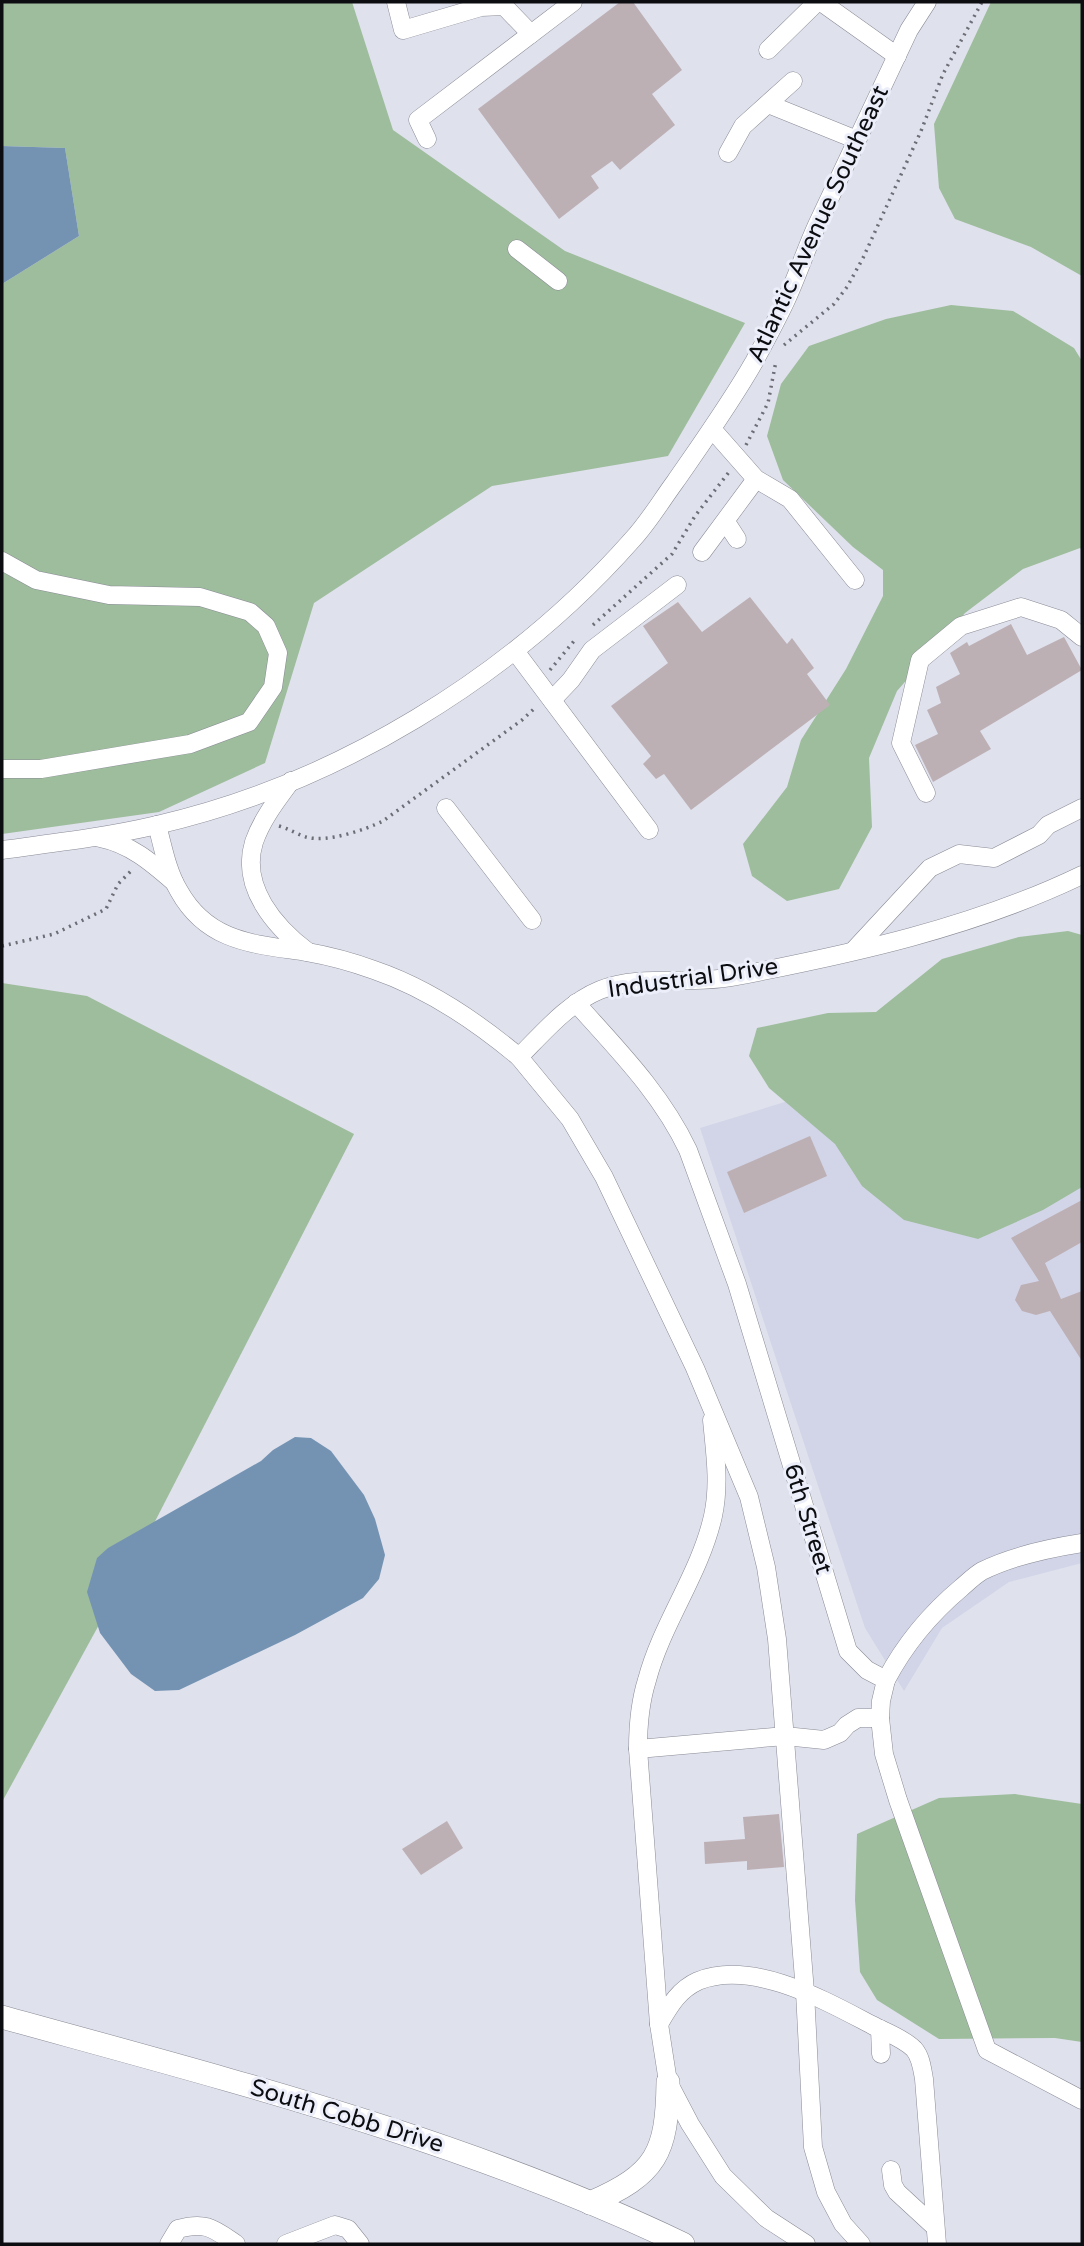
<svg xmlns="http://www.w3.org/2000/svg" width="1084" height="2246" font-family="'Varela Round',sans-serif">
	<rect width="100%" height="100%" fill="#dfe1ed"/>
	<path fill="#d2d5e8" d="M1082,1011V1563L1009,1582L942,1628L904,1691L865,1628L700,1128Z"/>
	<g fill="#9ebd9c">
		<path d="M2,2H352L393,130L565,251L745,323L668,456L492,486L314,603L265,763L159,812L2,834V284L79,236L65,148L2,146Z"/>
		<path d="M991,2H1082V276L1031,247L955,219L939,188L934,124Z"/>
		<path d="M951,305L1013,311L1074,348L1082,361V550L1080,548L1023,569L965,613L897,691L869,758L872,827L839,889L787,901L752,876L743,844L787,787L801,740L846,669L883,596V570L853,547L783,480L767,436L781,384L809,346L886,319Z"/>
		<path d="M1068,931L1082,935V1187L1043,1210L978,1239L904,1220L862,1186L835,1144L769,1088L749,1056L757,1028L828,1013L876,1012L942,959L1019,937Z"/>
		<path d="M2,983L87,996L354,1134L147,1537L2,1802Z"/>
		<path d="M1015,1794L1082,1804V2042L1055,2038L939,2039L877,2000L860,1972L855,1900L857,1834L939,1798Z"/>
	</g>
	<g fill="#7493b3">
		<path d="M2,146L65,148L79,236L2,284Z"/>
		<path d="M295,1437L311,1438L331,1451L364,1495L375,1519L385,1555L379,1579L363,1598L295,1635L179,1690L155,1691L131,1674L100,1633L87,1592L97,1558L108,1548L261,1461L273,1450Z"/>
	</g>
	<g fill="#bdb0b5">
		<path d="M620,2H633L682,70L652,94L675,125L620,170L612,161L591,176L599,188L559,219L478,109Z"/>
		<path d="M750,597L787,644L792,638L814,668L807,674L830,705L691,810L664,774L656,779L643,764L651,756L611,706L668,663L643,626L678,602L702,632Z"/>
		<path d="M1011,624L1027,655L1064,637L1082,670L980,731L991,749L933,782L915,745L938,734L927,710L941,703L936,687L960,674L950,653L967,642L969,646Z"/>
		<path d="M810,1136L827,1176L744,1213L727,1172Z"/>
		<path d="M1082,1200V1242L1045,1263L1061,1299L1082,1291V1361L1050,1311L1036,1315L1022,1311L1015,1300L1021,1285L1039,1281L1011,1238Z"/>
		<path d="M779,1814L784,1867L747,1870V1861L705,1864L704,1842L745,1839L743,1817Z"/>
		<path d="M447,1821L463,1848L421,1875L402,1849Z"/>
	</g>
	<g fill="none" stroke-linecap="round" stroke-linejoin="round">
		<g stroke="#898b95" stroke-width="19">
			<g id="minor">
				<path d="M396,2L403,30L481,7L504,6L531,34"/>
				<path d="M821,2L897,56"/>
				<path d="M768,50L817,2"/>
				<path d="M768,104L857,140"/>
				<path d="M427,139L418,120L573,2"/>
				<path d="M728,153L743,126L793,81"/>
				<path d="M517,249L558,281"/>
				<path d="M712,429L756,479L790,499L855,580"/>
				<path d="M726,522L737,539"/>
				<path d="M702,552L756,479"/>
				<path d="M2,561L36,580L109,595L200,597L250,612L266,626L278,653L273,687L249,722L190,744L41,769H2"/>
				<path d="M515,651L649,830"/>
				<path d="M552,700L571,680L592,650L677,585"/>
				<path d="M291,781C277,800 262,819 254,842C240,887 275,927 308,952"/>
				<path d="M926,793L901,743L920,660L961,626L1021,607L1061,620L1082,637"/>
				<path d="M446,808L532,920"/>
				<path d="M157,825C163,847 167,871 179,891C208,943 255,944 307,952C330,956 352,962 374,970C427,988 476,1021 519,1057C543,1033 568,1003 600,990C641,974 689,985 732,977C851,954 972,928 1082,875"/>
				<path d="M100,838C130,844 151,862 174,882"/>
				<path d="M2,850C54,843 106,837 157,825C336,784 511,677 632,540C648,523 661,501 675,482C702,443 730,404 754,362C765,341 777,320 787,298C798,274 806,249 817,225C847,160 879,95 909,30L927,2"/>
				<path d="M854,950L930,868L959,854L994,858L1039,835L1048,825L1082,808"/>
				<path d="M576,1003C617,1049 661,1093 688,1150L737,1284L848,1651L867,1670L886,1680L881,1701L880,1718L884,1754L898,1800L987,2050L1082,2100"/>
				<path d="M519,1057L570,1119L604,1177L695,1368L749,1497L766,1567L777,1639L805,1992L813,2147L826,2192L843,2224L861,2244"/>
				<path d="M712,1420C715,1452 720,1484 713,1516C700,1574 662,1623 647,1680C640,1702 638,1725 638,1749L659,2024L668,2082L690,2124L723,2176L766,2218L806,2244"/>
				<path d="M886,1680C905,1644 930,1614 961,1588C968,1582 975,1575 982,1571C1012,1556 1050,1548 1082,1543"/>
				<path d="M638,1749L785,1736L824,1740L840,1733L847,1725L858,1718H880"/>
				<path d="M659,2024C669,2007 678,1990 698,1981C752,1959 824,2000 872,2025C885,2032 903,2038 914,2049C921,2057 922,2068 924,2079L937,2244"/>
				<path d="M880,2029L881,2054"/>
				<path d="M891,2170L893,2185L897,2192L935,2227"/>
				<path d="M169,2244L178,2229C206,2221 214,2229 236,2244"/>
				<path d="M286,2244L335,2225L348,2229L360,2244"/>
			</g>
		</g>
		<g stroke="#898b95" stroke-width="24">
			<g id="major">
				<path d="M2,2017C233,2081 466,2140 683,2244"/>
				<path d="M590,2203C657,2174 667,2153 668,2082"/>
			</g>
		</g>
		<g stroke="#6c6d75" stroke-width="3.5" stroke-dasharray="2 5" stroke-linecap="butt">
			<path d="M784,345L834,304L847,287L863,258L921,131L943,74L982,2"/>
			<path d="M746,445L768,403L776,361"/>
			<path d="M593,625L672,554L695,516L729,472"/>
			<path d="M550,670L574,641"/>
			<path d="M279,826C289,829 297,834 306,837C326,843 365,830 383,821L522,720L536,707"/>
			<path d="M2,946L54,934L106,909L118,884L132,870"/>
		</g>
		<use href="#minor" stroke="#fff" stroke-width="18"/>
		<use href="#major" stroke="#fff" stroke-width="23"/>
	</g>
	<g text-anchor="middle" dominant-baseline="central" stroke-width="6" stroke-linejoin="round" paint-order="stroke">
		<g font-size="24" fill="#0c0d11" stroke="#eceefa">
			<text transform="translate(818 224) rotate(-65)">Atlantic Avenue Southeast</text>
			<text transform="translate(693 978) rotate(-8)">Industrial Drive</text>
			<text transform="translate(808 1519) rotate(73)">6th Street</text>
			<text transform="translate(347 2116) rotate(17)">South Cobb Drive</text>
		</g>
	</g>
	<rect width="1084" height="2246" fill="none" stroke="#0c0d11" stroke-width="7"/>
</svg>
